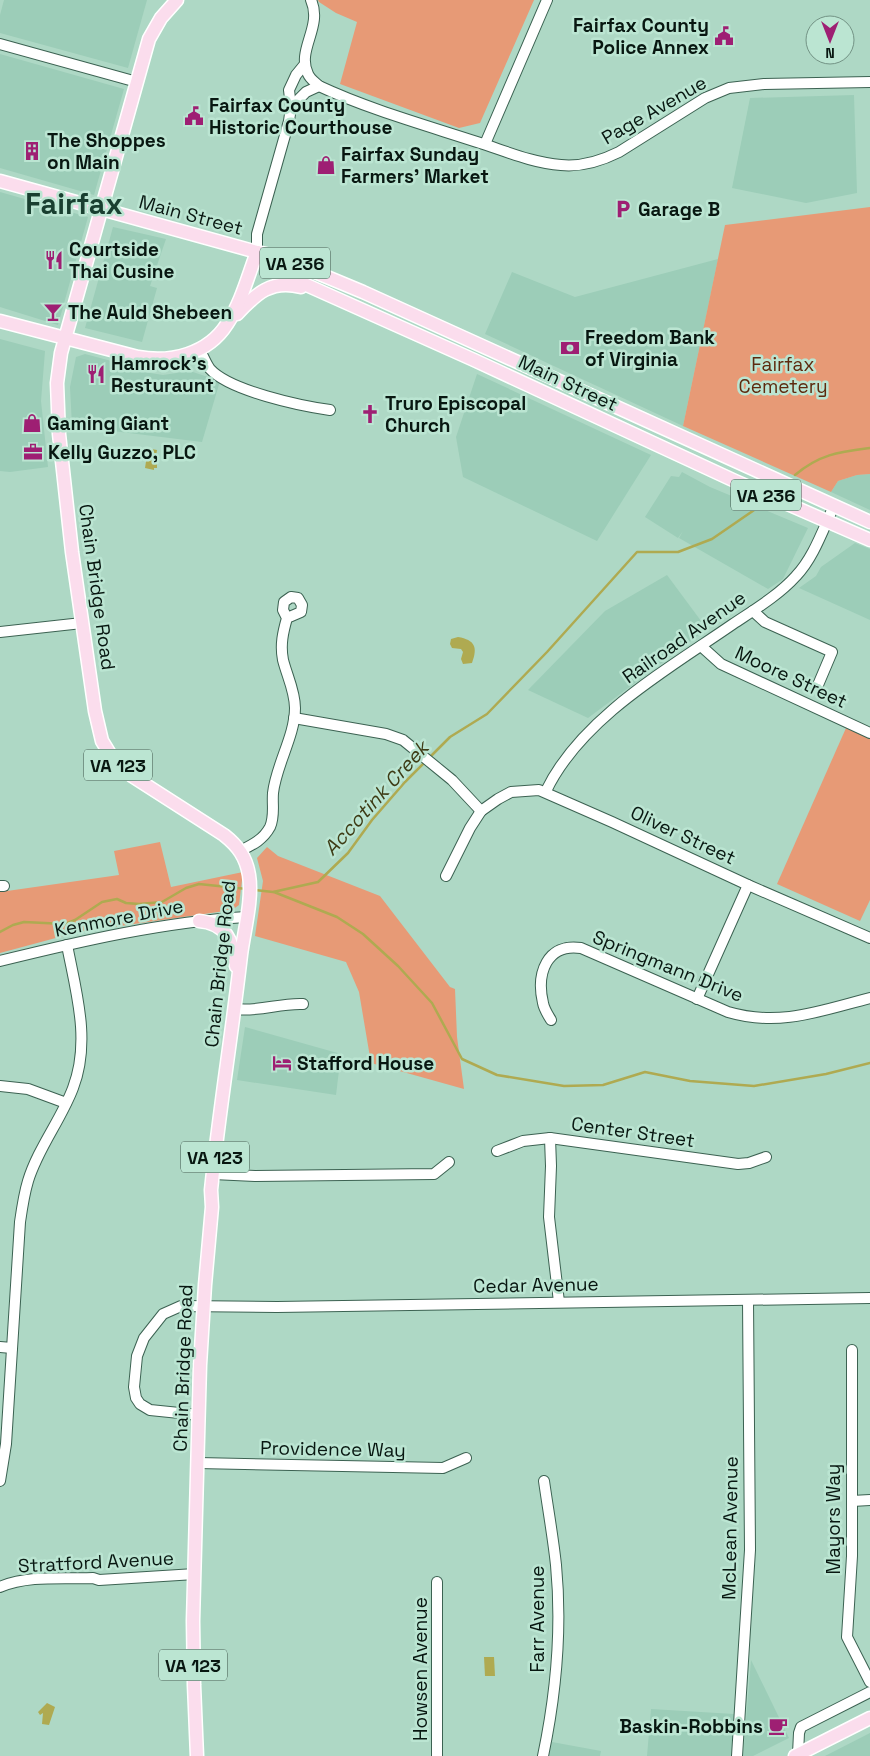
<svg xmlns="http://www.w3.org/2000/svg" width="870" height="1756" font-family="'Space Grotesk',sans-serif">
	<rect width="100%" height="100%" fill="#aed8c5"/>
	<g fill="#9ccdb8">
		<path d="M4,0H147L128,68L0,33V15Z"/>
		<path d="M0,54L124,89L94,195L0,168Z"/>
		<path d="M854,95L857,193L806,203L732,188L750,98Z"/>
		<path d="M0,192L88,217L58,325L0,307Z"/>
		<path d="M113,227L166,239L150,286L157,288L142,342L85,328Z"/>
		<path d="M718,259L683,426L485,334L512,272L575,297Z"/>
		<path d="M0,339L45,351L41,401L48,467L10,472L0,471Z"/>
		<path d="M85,354L134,367L144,372L163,375L190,371L220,381L202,442L72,426L70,387L76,357Z"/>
		<path d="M477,374L651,455L597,541L463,477L456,437Z"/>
		<path d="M682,472L710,487L808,528L783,579L768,589L679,538L683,531L678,538L645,517L671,476L679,477Z"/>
		<path d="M870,474V510L831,492L838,481L857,475Z"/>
		<path d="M855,543L870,549V620L799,588L816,576L821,567Z"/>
		<path d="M667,575L707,629L588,718L528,690L605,611Z"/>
		<path d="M245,1027L341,1054L336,1095L237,1080Z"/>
		<path d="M751,1660L789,1738L753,1756H743Z"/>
		<path d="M651,1709L734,1714L731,1756H647Z"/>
		<path d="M870,1733V1756H825Z"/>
		<path d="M552,1742L601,1751L600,1756H549Z"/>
	</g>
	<g fill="#e79a76">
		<path d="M318,0H534L480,123L459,128L340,84L357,22L336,13L319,2Z"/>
		<path d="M870,207V474L857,475L838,481L831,492L683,426L725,225Z"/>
		<path d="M846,728L870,739V900L860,921L777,884Z"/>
		<path d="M160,842L171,887L243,872L239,905L232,910L78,932L0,953V892L119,875L114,851Z"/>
		<path d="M267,847L278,856L380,896L450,987L455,989L457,1037L464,1089L371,1063L359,992L346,962L255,936L263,881L257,858Z"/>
	</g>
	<g fill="#afaa51">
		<path d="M146,448L157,450L155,463L157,464V468H154V470L145,468L147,455L145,453Z"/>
		<path d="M458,637C475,640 478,647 472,663L463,664L461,659L463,652L461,649L452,648L450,644L451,639Z"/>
		<path d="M484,1657H494L495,1676H485Z"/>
		<path d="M47,1703L55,1707L49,1725L42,1724L43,1713L40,1715L38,1712Z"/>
	</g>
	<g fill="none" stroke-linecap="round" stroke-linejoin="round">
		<g stroke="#afaa51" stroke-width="2.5">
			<path d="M795,475C820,454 839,452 870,448"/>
			<path d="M430,757L450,737L487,714L547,652L637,552H678L712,539L760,506"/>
			<path d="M255,890L273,892L318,882L348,853L372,820L405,782L426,761"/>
			<path d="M274,892L337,917L363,934L398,966L432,1003L462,1059L497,1075L564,1086L603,1085L645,1072L690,1081L754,1086L826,1074L870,1063"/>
			<path d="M0,932L13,925L24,922L65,924L75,920L102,902L117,899L126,903L139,904L162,902L186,888L199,884L247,889"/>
		</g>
		<g stroke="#3c6252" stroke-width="12">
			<g id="minor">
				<path d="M311,0C323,27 296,50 308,74C310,79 315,82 319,86C368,109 425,125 477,142C503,150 532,163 561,165C581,167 601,161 619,152L705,98L729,88L764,84L870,82"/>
				<path d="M0,44L137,82"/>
				<path d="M291,107L306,92L319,86"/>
				<path d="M485,144L547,0"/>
				<path d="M257,252V234L289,121L291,107L289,90L296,75L305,64"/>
				<path d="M199,349C203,355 206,364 210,369C230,391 301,406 330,410"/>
				<path d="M753,611L765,622L832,652L818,685"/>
				<path d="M0,632L82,623"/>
				<path d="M701,646L721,664L870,733"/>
				<path d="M294,718L386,734L403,740L452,780L481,811"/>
				<path d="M546,791C581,718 668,669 733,624C754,610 779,595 796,576C814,557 823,529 834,506"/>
				<path d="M240,851C252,845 263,840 270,827C275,816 272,805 273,793C276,765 295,736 295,708C295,691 287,676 283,660C280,645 283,632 287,618L301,612L302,605L298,598L291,597L284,602L283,610L287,618"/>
				<path d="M446,876L470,828L481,811L498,799L511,792L539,790L612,822L748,885L870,938"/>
				<path d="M0,886H4"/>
				<path d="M0,961C81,941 163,922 246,917"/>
				<path d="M697,999L748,885"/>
				<path d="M235,1009C261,1012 278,1003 303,1004"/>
				<path d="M551,1020C548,1015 544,1009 543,1003C536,973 547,943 581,948L728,1012C779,1027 820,1011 870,998"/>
				<path d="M0,1086L28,1089L66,1103"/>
				<path d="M550,1138L551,1166L549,1217L559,1302"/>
				<path d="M497,1151L523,1141L550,1138L738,1164L749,1163L766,1157"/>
				<path d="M213,1174L255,1176L434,1174L449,1162"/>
				<path d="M0,1347L12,1348"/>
				<path d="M852,1350V1556L847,1637L870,1682"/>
				<path d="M199,1415L150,1410L140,1404L136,1398L134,1387L137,1356L144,1338L163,1314L181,1306L277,1307L870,1298"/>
				<path d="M198,1463L443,1468L466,1458"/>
				<path d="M0,1481L6,1444L20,1222C22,1208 24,1194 28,1181C38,1148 61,1120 73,1088C91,1041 76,992 67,945"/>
				<path d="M852,1501L870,1500"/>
				<path d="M437,1582V1756"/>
				<path d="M0,1587C28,1575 63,1579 93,1578L99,1580L195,1574"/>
				<path d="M798,1754L799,1733L801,1727L870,1692"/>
				<path d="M543,1756C556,1694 562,1628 556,1565C553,1537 548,1509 544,1481"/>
				<path d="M737,1756L750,1550L748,1300"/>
			</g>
		</g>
		<g stroke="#fff" stroke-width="15">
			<g id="major">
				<path d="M177,0L161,18L149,39L61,353L57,383L59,434L72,552L95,711L102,741L113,759L132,776L224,835C238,846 246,857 249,875C253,899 244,931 241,955C232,1034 219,1112 211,1190L212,1207L205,1285L200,1365L193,1621L194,1685L197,1756"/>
				<path d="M0,181L257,252L279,257L363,292L870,522"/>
				<path d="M257,252L273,270L474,360L735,481L870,540"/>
				<path d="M237,314C256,294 271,279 301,287"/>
				<path d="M0,321L138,357C171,363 208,354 227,324C241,303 248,276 257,252"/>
				<path d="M199,921C226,923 233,941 236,966"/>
				<path d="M795,1756L870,1718"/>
			</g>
		</g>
		<use href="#minor" stroke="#fff" stroke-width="10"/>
		<use href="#major" stroke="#fbdded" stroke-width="12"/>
	</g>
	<defs>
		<g id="civic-bare" transform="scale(1.5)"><path d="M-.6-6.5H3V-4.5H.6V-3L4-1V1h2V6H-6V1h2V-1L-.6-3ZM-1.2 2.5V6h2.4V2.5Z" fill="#9e1f73" stroke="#bbe5d2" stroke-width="2.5" paint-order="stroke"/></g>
		<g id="building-bare" transform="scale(1.5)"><path d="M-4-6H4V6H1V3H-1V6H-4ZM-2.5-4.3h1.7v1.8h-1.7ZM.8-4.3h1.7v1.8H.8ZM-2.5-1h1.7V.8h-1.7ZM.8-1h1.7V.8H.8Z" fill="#9e1f73" stroke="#bbe5d2" stroke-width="2.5" paint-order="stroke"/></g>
		<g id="shop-bare" transform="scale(1.5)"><path d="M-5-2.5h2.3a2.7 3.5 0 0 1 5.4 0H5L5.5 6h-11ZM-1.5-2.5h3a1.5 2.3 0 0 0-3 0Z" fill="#9e1f73" stroke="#bbe5d2" stroke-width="2.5" paint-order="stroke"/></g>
		<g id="parking-bare" transform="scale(1.5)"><path d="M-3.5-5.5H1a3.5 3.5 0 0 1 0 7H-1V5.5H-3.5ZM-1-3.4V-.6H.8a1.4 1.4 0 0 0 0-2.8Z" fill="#9e1f73" stroke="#bbe5d2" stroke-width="2.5" paint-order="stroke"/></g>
		<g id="restaurant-bare" transform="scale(1.5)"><path d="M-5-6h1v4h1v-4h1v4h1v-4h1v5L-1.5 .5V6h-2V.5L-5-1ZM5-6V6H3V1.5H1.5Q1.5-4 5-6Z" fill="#9e1f73" stroke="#bbe5d2" stroke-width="2.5" paint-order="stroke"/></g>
		<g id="bar-bare" transform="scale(1.5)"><path d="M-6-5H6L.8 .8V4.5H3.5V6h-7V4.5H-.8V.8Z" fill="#9e1f73" stroke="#bbe5d2" stroke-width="2.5" paint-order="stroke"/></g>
		<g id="bank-bare" transform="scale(1.5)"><path d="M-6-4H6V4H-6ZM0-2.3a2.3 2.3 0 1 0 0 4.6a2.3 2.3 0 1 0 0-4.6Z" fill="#9e1f73" stroke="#bbe5d2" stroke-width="2.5" paint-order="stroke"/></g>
		<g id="church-bare" transform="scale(1.5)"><path d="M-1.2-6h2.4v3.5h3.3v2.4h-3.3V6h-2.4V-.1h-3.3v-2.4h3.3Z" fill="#9e1f73" stroke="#bbe5d2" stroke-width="2.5" paint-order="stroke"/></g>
		<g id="office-bare" transform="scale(1.5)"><path d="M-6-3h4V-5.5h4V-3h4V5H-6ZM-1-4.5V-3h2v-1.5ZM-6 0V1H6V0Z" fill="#9e1f73" stroke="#bbe5d2" stroke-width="2.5" paint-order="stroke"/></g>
		<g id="hotel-bare" transform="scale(1.5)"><path d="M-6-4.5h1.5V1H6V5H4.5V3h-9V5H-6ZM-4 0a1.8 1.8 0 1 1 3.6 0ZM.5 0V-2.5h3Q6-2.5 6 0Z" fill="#9e1f73" stroke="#bbe5d2" stroke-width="2.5" paint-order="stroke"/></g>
		<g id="cafe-bare" transform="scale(1.5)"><path d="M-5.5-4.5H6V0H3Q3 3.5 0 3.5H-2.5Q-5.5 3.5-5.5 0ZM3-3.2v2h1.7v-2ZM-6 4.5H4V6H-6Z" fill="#9e1f73" stroke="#bbe5d2" stroke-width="2.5" paint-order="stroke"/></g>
	</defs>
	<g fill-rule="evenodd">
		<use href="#civic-bare" x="724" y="36"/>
		<use href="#civic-bare" x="194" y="116"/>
		<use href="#building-bare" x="32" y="151"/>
		<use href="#shop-bare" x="326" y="165"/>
		<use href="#parking-bare" x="623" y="209"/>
		<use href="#restaurant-bare" x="54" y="260"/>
		<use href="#bar-bare" x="53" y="312"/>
		<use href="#bank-bare" x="570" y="348"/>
		<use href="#restaurant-bare" x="96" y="374"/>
		<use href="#church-bare" x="370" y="414"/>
		<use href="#shop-bare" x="32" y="423"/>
		<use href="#office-bare" x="33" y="452"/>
		<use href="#hotel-bare" x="282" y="1063"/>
		<use href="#cafe-bare" x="778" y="1726"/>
	</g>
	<g text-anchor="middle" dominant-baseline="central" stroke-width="5" stroke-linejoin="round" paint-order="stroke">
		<g fill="#bbe5d2" stroke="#3e554b" stroke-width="1">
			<rect x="260" y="247.5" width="70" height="31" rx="4"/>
			<rect x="731" y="479.5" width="70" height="31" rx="4"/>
			<rect x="84" y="749.5" width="68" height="31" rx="4"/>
			<rect x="181" y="1141.5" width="68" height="31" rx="4"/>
			<rect x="159" y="1649.5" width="68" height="31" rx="4"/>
		</g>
		<g font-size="18" font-weight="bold" fill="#081711">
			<text x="295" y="263">VA 236</text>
			<text x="766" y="495">VA 236</text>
			<text x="118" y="765">VA 123</text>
			<text x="215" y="1157">VA 123</text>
			<text x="193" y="1665">VA 123</text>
		</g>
		<g font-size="19" font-weight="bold" fill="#081711" stroke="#bbe5d2" text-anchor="start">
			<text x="709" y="25" text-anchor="end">Fairfax County<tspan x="709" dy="22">Police Annex</tspan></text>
			<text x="209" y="105">Fairfax County<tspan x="209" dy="22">Historic Courthouse</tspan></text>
			<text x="47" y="140">The Shoppes<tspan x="47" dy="22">on Main</tspan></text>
			<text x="341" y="154">Fairfax Sunday<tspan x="341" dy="22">Farmers' Market</tspan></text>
			<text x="638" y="209">Garage B</text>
			<text x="69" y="249">Courtside<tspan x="69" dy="22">Thai Cusine</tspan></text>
			<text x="68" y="312">The Auld Shebeen</text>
			<text x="585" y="337">Freedom Bank<tspan x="585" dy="22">of Virginia</tspan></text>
			<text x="111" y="363">Hamrock's<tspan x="111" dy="22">Resturaunt</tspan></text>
			<text x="385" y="403">Truro Episcopal<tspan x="385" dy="22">Church</tspan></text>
			<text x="47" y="423">Gaming Giant</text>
			<text x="48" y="452">Kelly Guzzo, PLC</text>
			<text x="297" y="1063">Stafford House</text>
			<text x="763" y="1726" text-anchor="end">Baskin-Robbins</text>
		</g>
		<g font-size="19" fill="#081711" stroke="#bbe5d2">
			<text transform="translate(654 110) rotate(-30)">Page Avenue</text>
			<text transform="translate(191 215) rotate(15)">Main Street</text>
			<text transform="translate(568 383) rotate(25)">Main Street</text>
			<text transform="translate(97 587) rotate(82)">Chain Bridge Road</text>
			<text transform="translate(684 637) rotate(-35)">Railroad Avenue</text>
			<text transform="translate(791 677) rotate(25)">Moore Street</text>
			<text transform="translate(683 835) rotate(25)">Oliver Street</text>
			<text transform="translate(119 918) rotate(-11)">Kenmore Drive</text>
			<text transform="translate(220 964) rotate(-84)">Chain Bridge Road</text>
			<text transform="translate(668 966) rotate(22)">Springmann Drive</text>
			<text transform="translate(633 1132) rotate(8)">Center Street</text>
			<text transform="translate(536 1285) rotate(-1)">Cedar Avenue</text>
			<text transform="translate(183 1368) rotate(-88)">Chain Bridge Road</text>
			<text transform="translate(333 1449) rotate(1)">Providence Way</text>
			<text transform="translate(833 1519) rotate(-90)">Mayors Way</text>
			<text transform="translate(730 1528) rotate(-89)">McLean Avenue</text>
			<text transform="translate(96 1562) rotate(-3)">Stratford Avenue</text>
			<text transform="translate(537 1619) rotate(-90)">Farr Avenue</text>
			<text transform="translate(420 1669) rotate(-90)">Howsen Avenue</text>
		</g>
		<g font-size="19" fill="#5d2a0e" stroke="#bbe5d2">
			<text x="783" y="364">Fairfax<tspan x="783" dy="22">Cemetery</tspan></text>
		</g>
		<g font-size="20" font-style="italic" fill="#3e3c16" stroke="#bbe5d2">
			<text transform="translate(376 798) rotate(-48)">Accotink Creek</text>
		</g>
		<g font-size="29" font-weight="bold" fill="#193f30" stroke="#bbe5d2">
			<text x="74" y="203">Fairfax</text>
		</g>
	</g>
	<g transform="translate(830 40) rotate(180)"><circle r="24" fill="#bbe5d2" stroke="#739385"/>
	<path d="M0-4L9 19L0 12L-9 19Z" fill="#9e1f73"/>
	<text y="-8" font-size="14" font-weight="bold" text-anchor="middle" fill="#081711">N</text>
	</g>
</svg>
